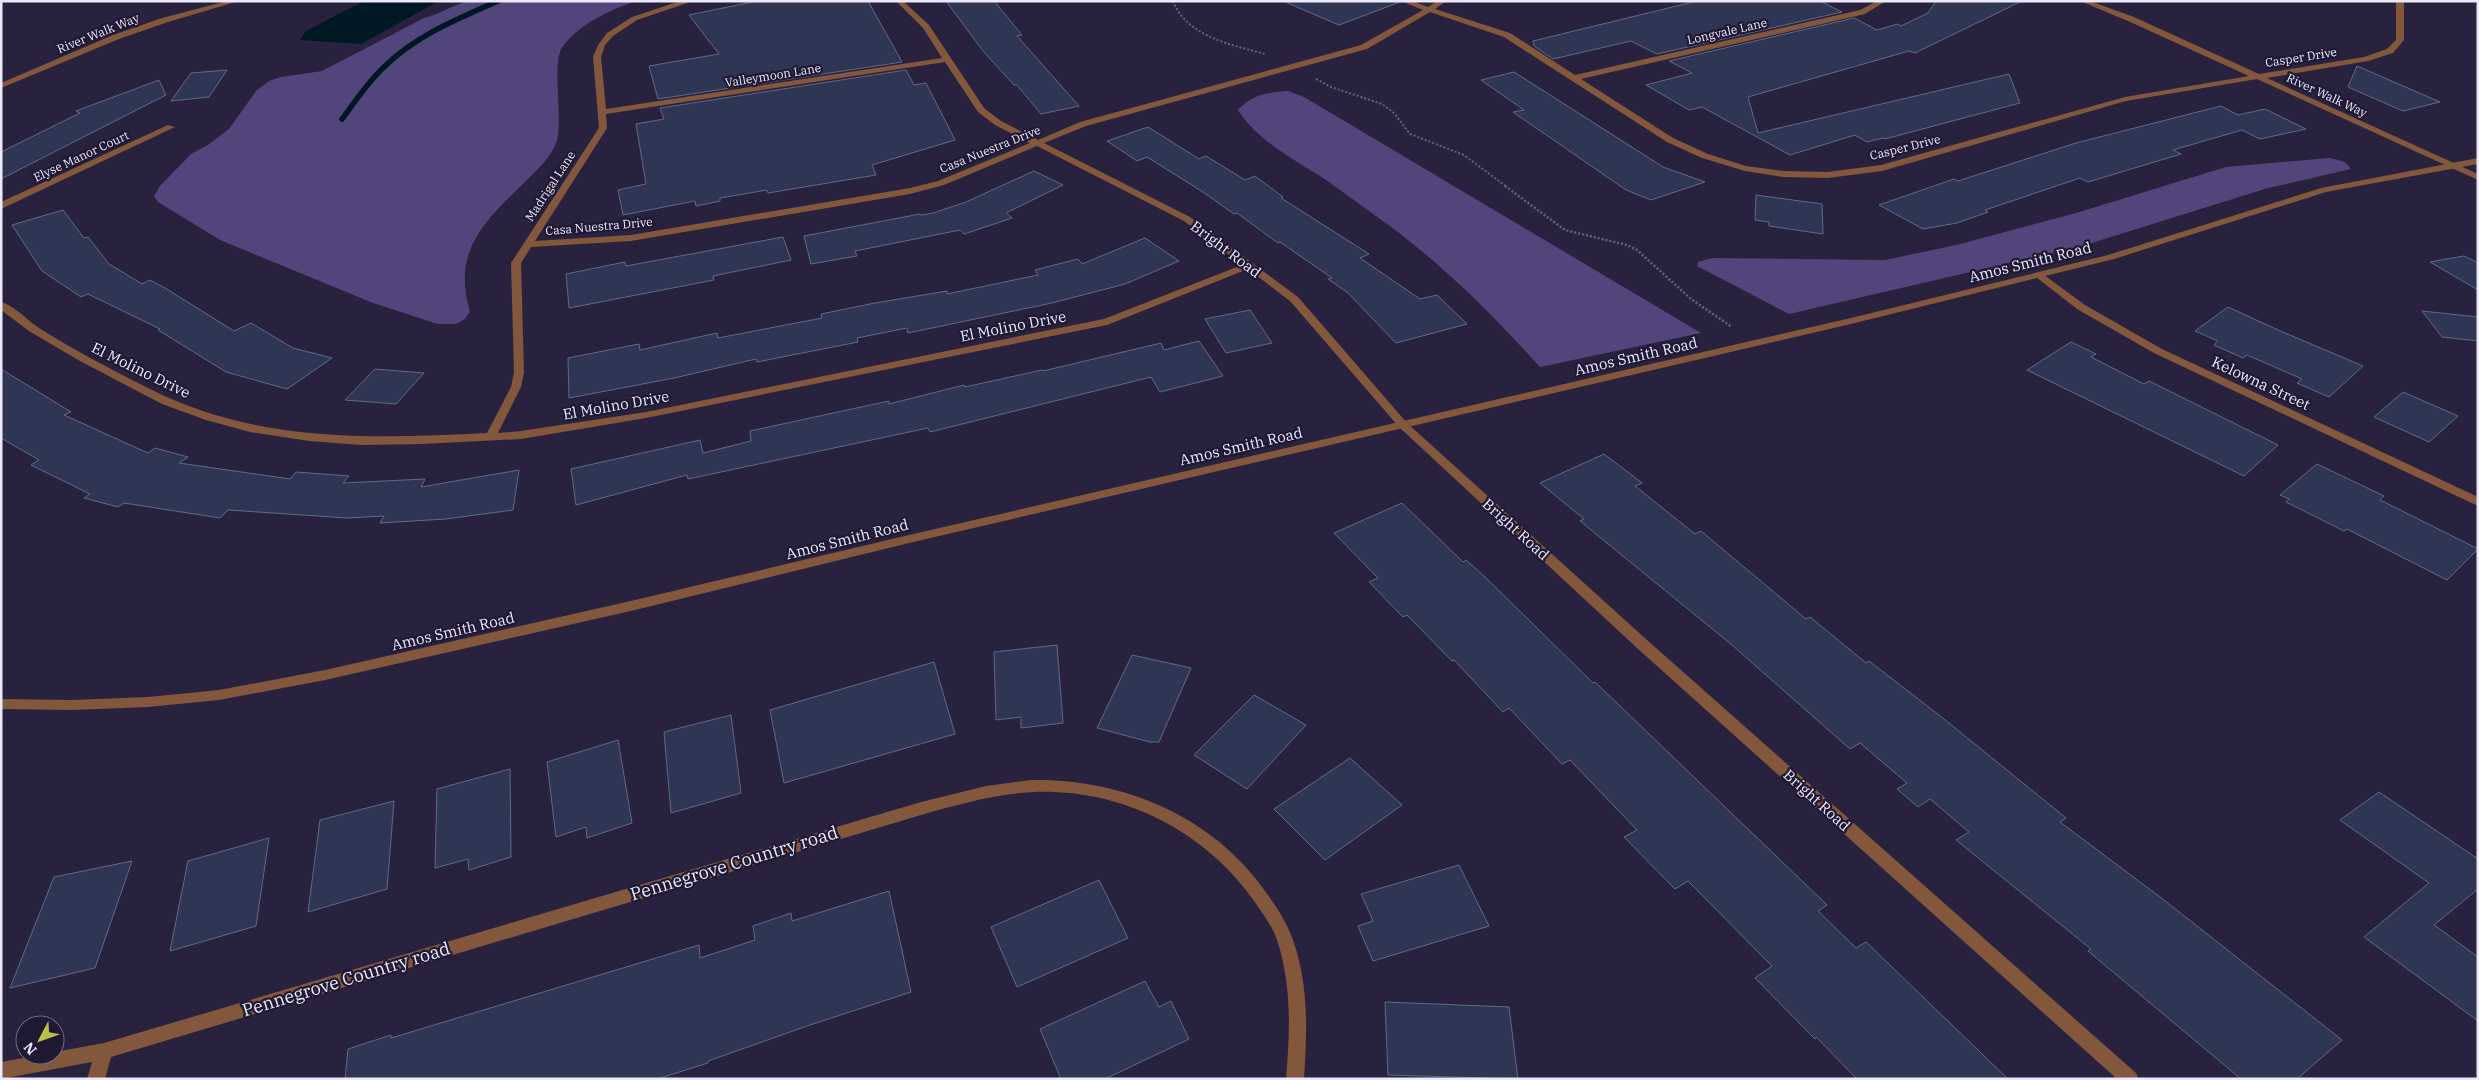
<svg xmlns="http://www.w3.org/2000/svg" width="2479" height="1080" font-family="'IBM Plex Serif',serif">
	<rect width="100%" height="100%" fill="#29223f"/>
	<g fill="#51457b">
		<path d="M469,1H636C610,10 581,23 563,46C551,61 563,118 557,140C553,155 538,169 528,179C487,219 451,249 470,311L465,319L456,324H438L373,303L220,240L158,202L154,196L160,186L191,154L208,145L229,129L256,91L269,81L281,77L322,71L424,18C440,14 453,5 469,1Z"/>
		<path d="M1288,91L1304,97L1701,333L1540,367C1494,316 1449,271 1394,229C1371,213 1349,196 1326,180C1296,160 1258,142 1238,110C1251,95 1268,92 1288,91Z"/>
		<path d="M2329,158C2338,160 2346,160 2351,169L2268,188L2082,246L1789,314L1697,266L1698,262L1712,258L1885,260L1956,245L2076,213L2226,167Z"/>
	</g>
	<path fill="#001824" d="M364,1H439L361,44L300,40L306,31Z"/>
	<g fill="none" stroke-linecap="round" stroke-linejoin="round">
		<path stroke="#001824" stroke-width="5.5" d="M342,119C355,102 367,83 383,68C415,36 457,19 498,1"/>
	</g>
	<g fill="#2f3654" stroke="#606989">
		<path d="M757,1H868L902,62L658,99L649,66L719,54L689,15Z"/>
		<path d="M946,1H994L1022,35L1017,36L1079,106L1041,114L1017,85H1014L983,51Z"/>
		<path d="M1283,1H1399L1400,2L1339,25Z"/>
		<path d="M1697,1H1820L1842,12L1657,54L1631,41L1553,59L1534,46L1533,41Z"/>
		<path d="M1936,1H2022L1915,53L1909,51L1748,97L1758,133L2009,74L2020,103L1885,139L1883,138L1867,142L1855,135L1790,155L1702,107L1689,110L1646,85L1692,73L1669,61L1854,18L1877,30L1898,24L1901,26L1928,13Z"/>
		<path d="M2357,66L2440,102L2403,111L2348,87Z"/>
		<path d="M227,70L209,97L171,101L191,73Z"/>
		<path d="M906,70L914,85L926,83L955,140L872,165L876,175L768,193L767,190L720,198V201L696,206L695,201L623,215L618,190L646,184L636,124L664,119L660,108Z"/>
		<path d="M1514,72L1663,167L1705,182L1651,200L1626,190L1513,112L1524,110L1481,80Z"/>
		<path d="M159,80L166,95L1,179V152L80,113L76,111Z"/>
		<path d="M2221,106L2238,115L2265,109L2306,129L2260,139L2242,130L2173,150L2181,154L2088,182L2080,178L1985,210L1988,212L1957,223L1923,229L1879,205L1954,179L1958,181L2076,143Z"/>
		<path d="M1148,127L1199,159L1206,156L1245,180L1255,176L1283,197L1281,198L1369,254L1360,258L1420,299L1437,295L1467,324L1396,343L1348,293L1328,279L1332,278L1280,242L1278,243L1237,213L1234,214L1203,192L1147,157L1137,161L1107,141Z"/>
		<path d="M1034,171L1063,185L1006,213L1012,218L964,234L960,230L855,251L857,256L811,264L804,236L920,214L921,215L933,213L966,202Z"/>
		<path d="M1756,195L1822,204L1823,234L1769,226V222L1755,220Z"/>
		<path d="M63,210L84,238L88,237L109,264L142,284L150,280L165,288L234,331L251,323L293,348L332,358L287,389L226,372L158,330L160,329L88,294L81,297L42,271L12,225Z"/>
		<path d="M783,237L791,260L713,276L714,280L569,308L566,274L625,262L626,266Z"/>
		<path d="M1145,238L1179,261L1125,284L1052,303L908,333L907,328L857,338L858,342L757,362L756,359L674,378L569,398L568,358L639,344L640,350L717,333L718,338L822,318L821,314L875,303L947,291V294L1038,275L1035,270L1078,259L1082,264Z"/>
		<path d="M2464,256L2478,263V290L2430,262Z"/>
		<path d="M2228,307L2278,330L2363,366L2329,397L2297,383L2302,379L2247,355L2243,358L2214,345L2218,341L2195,331Z"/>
		<path d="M1250,310L1272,343L1226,353L1205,319Z"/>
		<path d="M2422,311L2478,317V341L2442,337Z"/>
		<path d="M1199,341L1223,376L1160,392L1151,377L930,432L928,428L688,479L687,475L576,505L571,469L700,440L703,453L751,441L750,431L889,401V404L964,385L965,387L1042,370L1043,371L1161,343L1164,350Z"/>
		<path d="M2071,342L2096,354L2091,357L2144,384L2149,381L2278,445L2244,476L2027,370Z"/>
		<path d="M1,369L71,412L64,415L148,453L155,448L188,457L179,463L290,479L296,472L349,476L343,483L425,479L421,487L519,470L513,510L446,519L380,523L384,516L347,518L228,510L220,518L124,503L118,507L84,498L90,494L31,465L39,460L1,438Z"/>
		<path d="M375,369L424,373L396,404L345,400Z"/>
		<path d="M2403,392L2458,416L2429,442L2374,417Z"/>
		<path d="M1604,454L1642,483L1635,486L1695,534L1701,531L1806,619L1810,617L1866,663L1869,661L1939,715L2066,818L2060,822L2160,897L2342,1040L2297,1079H2241L2088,951L2091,949L1956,840L1969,832L1930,799L1918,807L1897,789L1907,783L1860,743L1850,749L1732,645L1580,521L1584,519L1540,483Z"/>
		<path d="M2317,464L2384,496L2380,500L2478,549L2447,580L2347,529L2344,531L2286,502L2289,499L2280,495Z"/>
		<path d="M1402,503L1463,562L1466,560L1485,577L1593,683L1595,682L1827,905L1818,911L1856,948L1866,942L2008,1079H1857L1816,1037L1815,1039L1755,978L1772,966L1688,881L1675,889L1624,837L1637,830L1570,760L1562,764L1509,708L1503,712L1454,660L1452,661L1407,615L1403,617L1369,582L1378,578L1334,533Z"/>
		<path d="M1057,645L1063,723L1021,728V717L996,720L994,652Z"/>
		<path d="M1132,655L1191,668L1159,742H1150L1097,728Z"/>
		<path d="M934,662L955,734L784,783L770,710Z"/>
		<path d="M1254,695L1306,725L1247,789L1194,755Z"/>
		<path d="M731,715L741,793L671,813L664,732Z"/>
		<path d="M618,740L632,823L587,838L586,827L556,837L547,762Z"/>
		<path d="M1350,758L1402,805L1325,860L1274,809Z"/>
		<path d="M510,769L511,857L469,870L468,859L435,868L437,789Z"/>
		<path d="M2379,792L2478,859V889L2434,925L2478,957V1021L2364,937L2429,883L2340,820Z"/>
		<path d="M394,801L387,889L308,912L320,820Z"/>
		<path d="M269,838L256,926L170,951L188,861Z"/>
		<path d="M132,861L95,968L10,988L54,877Z"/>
		<path d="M1459,865L1489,926L1373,961L1358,926L1373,921L1361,894Z"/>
		<path d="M1099,880L1128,938L1017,987L991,927Z"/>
		<path d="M889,891L911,992L810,1025L708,1061V1063L657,1079H345L348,1049L391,1035V1038L699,945L700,958L755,940L753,926L791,913L792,921Z"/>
		<path d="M1145,981L1159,1007L1171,1001L1189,1039L1105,1079H1061L1040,1029Z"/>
		<path d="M1385,1002L1509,1007L1518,1079L1388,1075Z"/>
	</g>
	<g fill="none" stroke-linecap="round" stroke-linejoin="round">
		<g stroke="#66617b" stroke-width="2" stroke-dasharray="2 2" stroke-linecap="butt">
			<path d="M1173,1C1187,37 1232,45 1265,54"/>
			<path d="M1316,79L1331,87L1382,104L1394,113L1410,134L1464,155L1507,187"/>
		</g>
		<path stroke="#66617b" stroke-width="2.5" stroke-dasharray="2 2" stroke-linecap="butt" d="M1505,186L1565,230L1627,245L1637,250L1691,299L1732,327"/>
		<g fill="#83573b" fill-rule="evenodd">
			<path d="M227,1H239L168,22L119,39L1,88V83L113,35L162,18Z"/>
			<path d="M680,1H693L637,20L613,36L605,45L601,57L606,109L942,58L923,28L896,1H903L929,25L984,108L1001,121L1038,140L1080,122L1361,45L1423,10L1401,1H1412L1428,7L1437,1H1446L1435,9L1510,33L1575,75L1860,10L1877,1H1886L1865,14L1581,79L1673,138L1708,154L1746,166L1783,171L1828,172L1881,165L2125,97L2249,76L2128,21L2080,1H2090L2134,17L2259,74L2364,57L2387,49L2396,40V1H2404V40L2393,53L2368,61L2267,78L2478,174V180L2257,79L2126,101L1882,171L1828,178L1783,177L1745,171L1702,158L1667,142L1504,37L1430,12L1367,49L1086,126L1044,143L1190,217L1298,297L1407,423L1647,640L2136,1073L2139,1079H2117L1637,648L1399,427L1290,301L1248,269L1107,325L646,418L521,439L422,444L361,445L309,441L250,432L206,420L162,404L80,361L29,331L1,310V302C15,306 27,320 39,328C72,349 107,367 142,385C252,443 366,439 487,433L511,387L514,372L511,263L599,128L593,57L598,45L607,33L632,17ZM945,62L978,112L995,125L1030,143L938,181L910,188L631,235L535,241L607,128L606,114ZM1037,146L1184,221L1242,265L1104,319L646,412L521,431L498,433L521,387L524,372L521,263L531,247L631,241L910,194L944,185Z"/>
			<path d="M168,125L175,127L1,209V202Z"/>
			<path d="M2040,272L2085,305L2162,349L2478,497V506L2154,353L2077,309L2036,277L2035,275Z"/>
			<path d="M1031,780C1121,778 1213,816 1265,891C1276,906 1287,922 1293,940C1309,985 1307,1032 1304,1079H1286C1290,1032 1292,985 1277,940C1272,925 1262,913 1254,901C1209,836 1133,795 1055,792C1009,790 964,803 921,815L111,1057L105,1079H87L92,1062L1,1079V1062L40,1055H55V1052L104,1043L921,802L986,786Z"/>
		</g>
		<path fill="#83573b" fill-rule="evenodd" d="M2478,158V164L2326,192L2114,259L1855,323L909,543L635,610L325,680L219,700L148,707L72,710L1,709V699L72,700L148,697L219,690L325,670L635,600L909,535L1855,317L2108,255L2321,188Z"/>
	</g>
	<g text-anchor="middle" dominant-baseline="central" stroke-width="4.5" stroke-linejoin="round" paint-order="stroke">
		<g font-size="12" fill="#ece9fc" stroke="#1f1934">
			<text transform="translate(1727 31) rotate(-13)">Longvale Lane</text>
			<text transform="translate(98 33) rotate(-22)">River Walk Way</text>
			<text transform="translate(2301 57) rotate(-9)">Casper Drive</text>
			<text transform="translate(773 75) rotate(-9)">Valleymoon Lane</text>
			<text transform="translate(2327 95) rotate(25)">River Walk Way</text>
			<text transform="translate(1905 147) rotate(-14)">Casper Drive</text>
			<text transform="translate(990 149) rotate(-22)">Casa Nuestra Drive</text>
			<text transform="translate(81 156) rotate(-25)">Elyse Manor Court</text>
			<text transform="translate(550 186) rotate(-57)">Madrigal Lane</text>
			<text transform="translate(599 226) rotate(-5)">Casa Nuestra Drive</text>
		</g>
		<g font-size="15" fill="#ece9fc" stroke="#1f1934">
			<text transform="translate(1226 249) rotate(37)">Bright Road</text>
			<text transform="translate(2030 262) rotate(-14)">Amos Smith Road</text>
			<text transform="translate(1013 326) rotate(-11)">El Molino Drive</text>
			<text transform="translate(1636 356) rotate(-13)">Amos Smith Road</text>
			<text transform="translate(141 370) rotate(26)">El Molino Drive</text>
			<text transform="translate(2261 383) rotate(25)">Kelowna Street</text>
			<text transform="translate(616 405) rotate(-10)">El Molino Drive</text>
			<text transform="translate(1241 446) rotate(-13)">Amos Smith Road</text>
			<text transform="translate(1516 529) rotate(42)">Bright Road</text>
			<text transform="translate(847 539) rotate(-14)">Amos Smith Road</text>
			<text transform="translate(453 631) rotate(-13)">Amos Smith Road</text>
			<text transform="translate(1817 800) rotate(42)">Bright Road</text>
		</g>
		<g font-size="18" fill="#ece9fc" stroke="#1f1934">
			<text transform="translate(734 863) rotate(-17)">Pennegrove Country road</text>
			<text transform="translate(346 979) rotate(-17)">Pennegrove Country road</text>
		</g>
	</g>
	<rect width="2479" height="1080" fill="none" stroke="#ece9fc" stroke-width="5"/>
	<g transform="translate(40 1040) rotate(229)"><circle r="24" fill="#1f1934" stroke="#716c84"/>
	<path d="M0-4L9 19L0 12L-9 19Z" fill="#b9c046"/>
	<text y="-8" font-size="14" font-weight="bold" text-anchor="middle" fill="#ece9fc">N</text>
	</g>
</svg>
